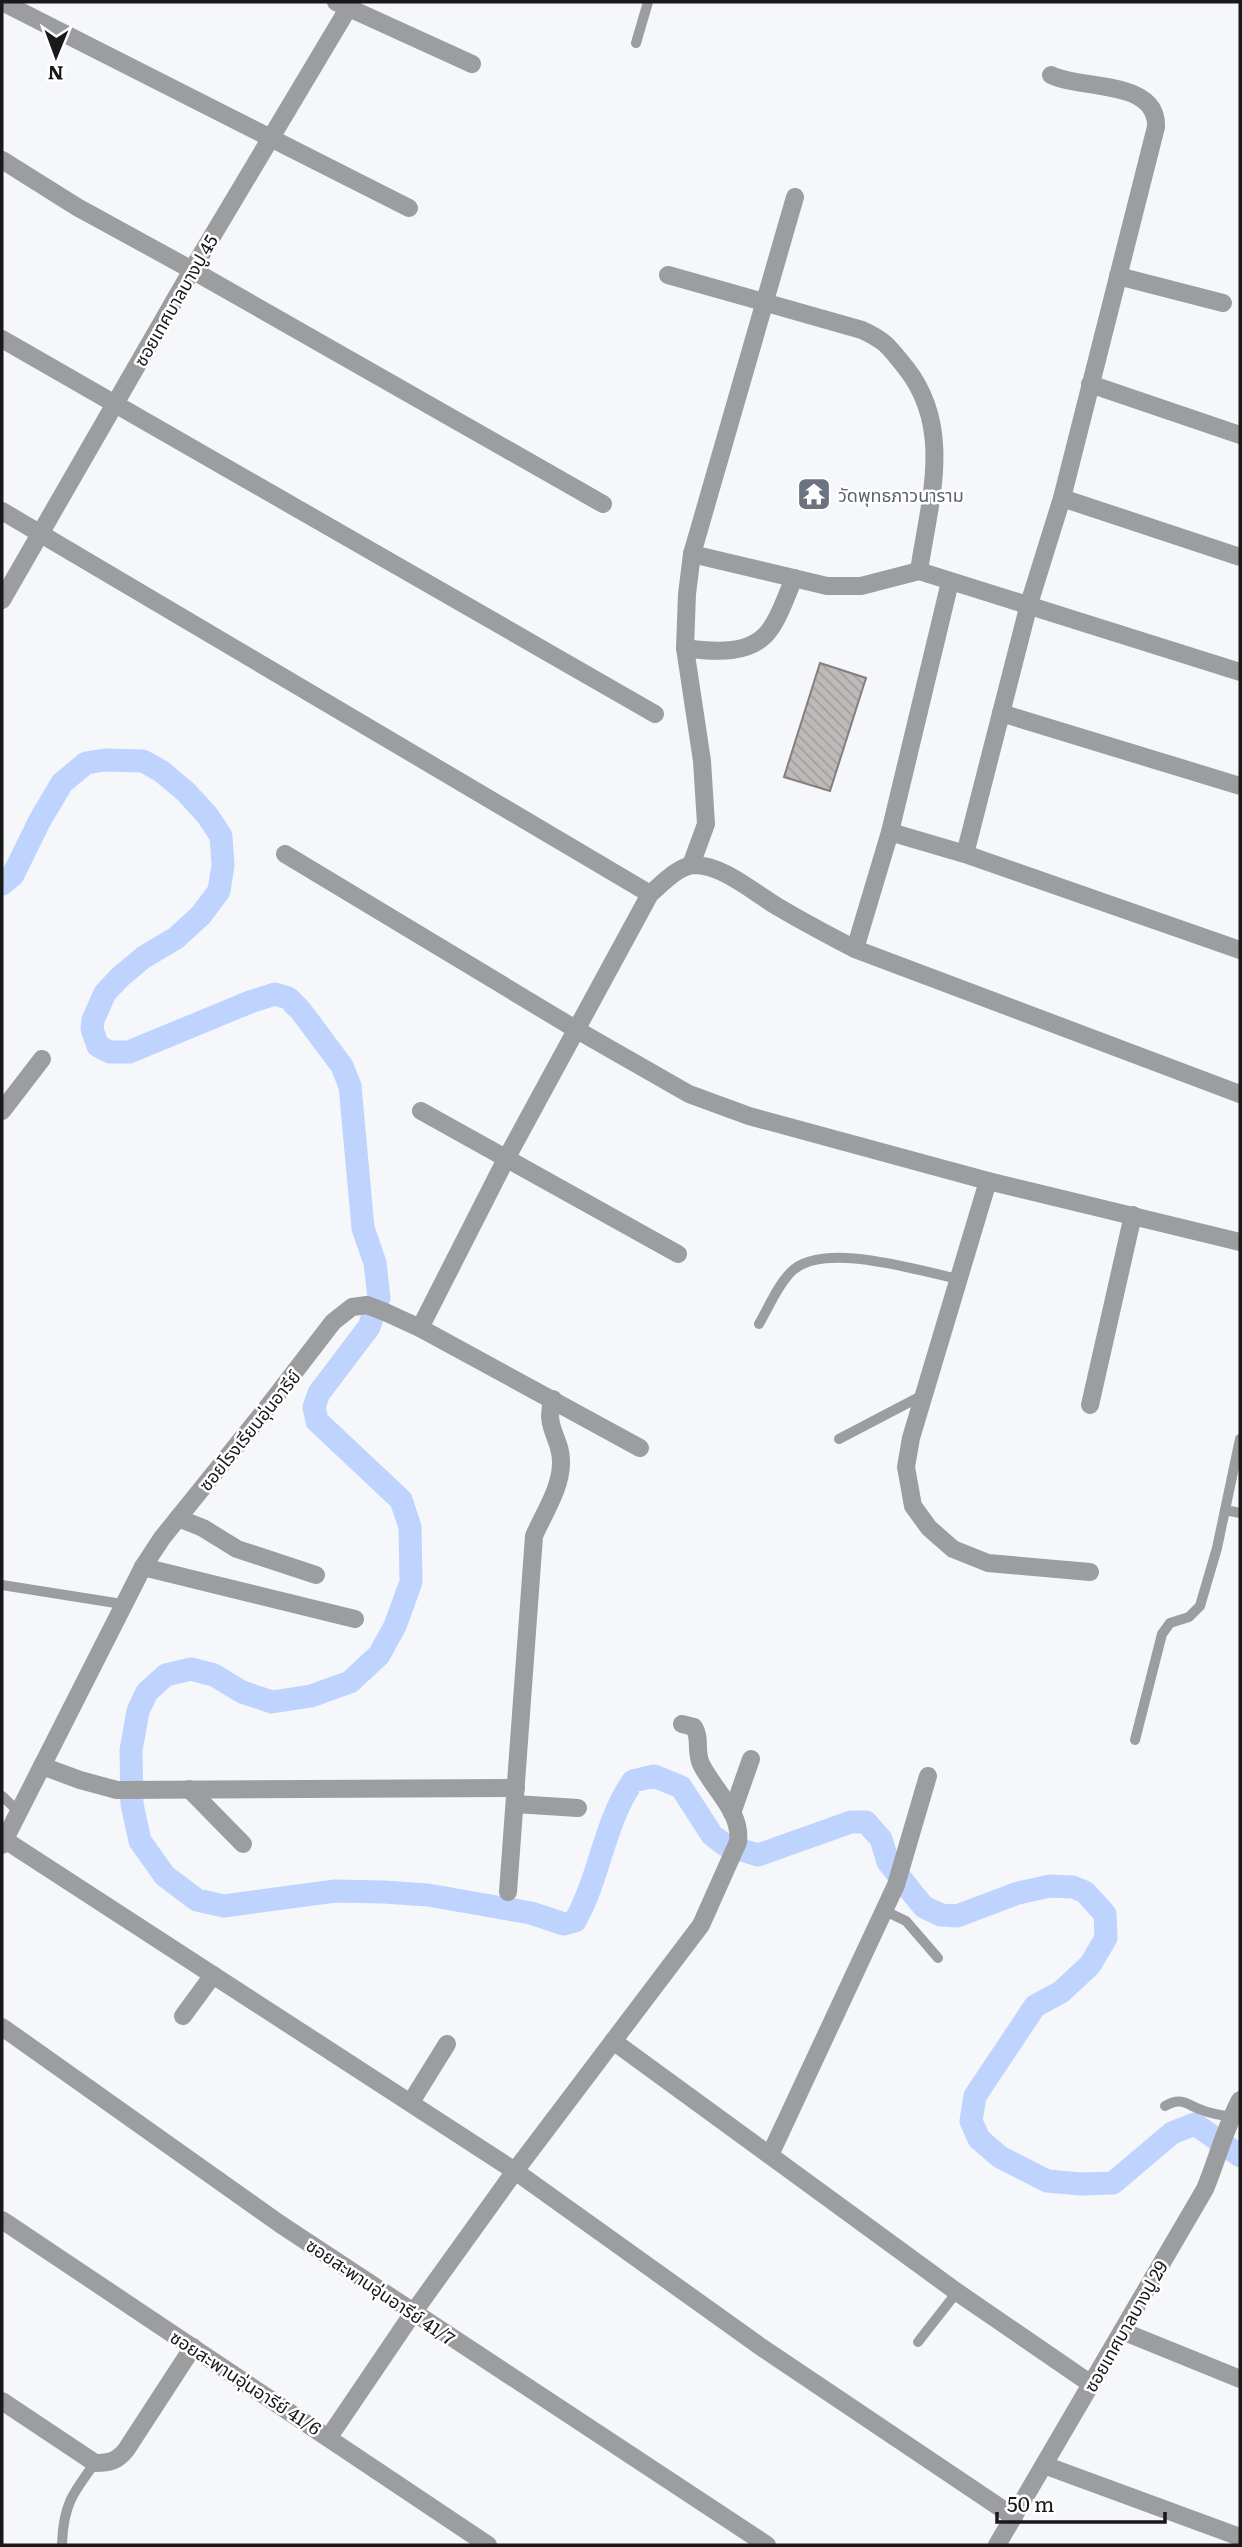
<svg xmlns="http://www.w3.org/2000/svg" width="1242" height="2547" font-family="Literata,'Noto Sans Thai',serif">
	<defs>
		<pattern id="building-back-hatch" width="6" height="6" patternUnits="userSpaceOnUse" patternTransform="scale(1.75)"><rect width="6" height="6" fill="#bebab9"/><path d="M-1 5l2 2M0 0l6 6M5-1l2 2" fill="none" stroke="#a39f9e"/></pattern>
	</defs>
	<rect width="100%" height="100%" fill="#f6f7fb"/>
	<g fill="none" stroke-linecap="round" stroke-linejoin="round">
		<path stroke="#bed3fe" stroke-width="23" d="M2,884L13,875L40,820L62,783L86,763L105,760L143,761L161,771L186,792L207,815L221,836L223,865L219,891L201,915L176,938L144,957L120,977L105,993L93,1020L92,1029L98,1046L110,1052H129L250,1002L275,994L288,998L301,1011L342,1066L350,1086L363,1228L375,1263L379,1298L369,1327L319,1393L314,1407L317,1421L401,1500L410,1527L411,1582L395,1626L379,1655L350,1682L311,1696L272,1702L242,1692L214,1675L191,1669L166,1675L147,1692L138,1711L131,1750L132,1804L140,1841L165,1876L197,1900L224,1906L335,1891L384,1892L428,1895L531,1913L564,1924L575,1921C600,1877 604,1822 633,1781L654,1776L681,1787L712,1835L725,1845L758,1855L851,1822H866L881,1839L888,1862L914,1895L924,1907L941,1915L957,1916L1018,1893L1050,1886L1073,1887L1085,1892L1105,1914L1106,1938L1090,1965L1061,1992L1035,2006L975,2096L971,2121L979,2139L1000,2157L1047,2181L1081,2184L1113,2183L1172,2133L1195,2124L1240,2156"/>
	</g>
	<path fill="url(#building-back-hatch)" stroke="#837f7d" stroke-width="2" d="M820,663L866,678L830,791L784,777Z"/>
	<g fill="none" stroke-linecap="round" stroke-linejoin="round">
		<g stroke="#9b9d9e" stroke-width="10">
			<path d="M636,43L648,2"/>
			<path d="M759,1324C769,1307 777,1286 791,1272C823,1240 918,1271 959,1279"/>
			<path d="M839,1439L925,1394"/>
			<path d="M1225,1510L1240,1513"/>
			<path d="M2,1585L122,1604"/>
			<path d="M1135,1740L1162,1634L1170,1623L1189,1617L1200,1606L1217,1548L1240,1439"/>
			<path d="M2,1796L19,1812"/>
			<path d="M885,1911L906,1921L938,1958"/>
			<path d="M1165,2106C1182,2096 1187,2105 1202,2110C1211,2114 1222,2115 1231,2117"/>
			<path d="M918,2342L957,2292"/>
			<path d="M62,2545C63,2506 72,2494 95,2463"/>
		</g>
		<g stroke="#9b9d9e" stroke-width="18">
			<path d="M2,2L409,208"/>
			<path d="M336,2L472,64"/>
			<path d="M2,160L77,207L192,270L603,504"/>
			<path d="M668,275L862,330C886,341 889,347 906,368C954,429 929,502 919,571"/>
			<path d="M1118,276L1223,303"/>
			<path d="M2,339L655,714"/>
			<path d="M1090,384L1240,435"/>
			<path d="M1062,498L1240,557"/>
			<path d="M2,511L650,894"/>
			<path d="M692,554L827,586H861L919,571L1240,672"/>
			<path d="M2,600L192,270L352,2"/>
			<path d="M685,648C713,652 753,656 771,628C781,614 787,594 794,578"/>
			<path d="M1001,713L1240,786"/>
			<path d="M890,832L965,854L1240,950"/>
			<path d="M285,854L577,1030L689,1094L749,1116L988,1181L1240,1242"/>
			<path d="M965,854L1029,604L1062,498L1156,127C1158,79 1081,90 1051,75"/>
			<path d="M691,865L706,824L702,761L685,648L687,594L692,554L795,197"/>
			<path d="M855,949L890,832L950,582"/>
			<path d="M2,1111L42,1059"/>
			<path d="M421,1111L678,1254"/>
			<path d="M988,1181L911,1438L906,1467L913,1506L929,1528L953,1549L988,1563L1090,1572"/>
			<path d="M420,1328L506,1159L650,894C662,884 678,866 694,865C724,865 755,894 780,908C805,923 830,936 855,949L1240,1094"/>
			<path d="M1090,1405L1133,1215"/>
			<path d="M178,1518L203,1528L237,1549L316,1575"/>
			<path d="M143,1567L355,1619"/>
			<path d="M42,1766L80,1780L117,1790L516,1788"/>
			<path d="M189,1789L243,1844"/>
			<path d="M515,1804L578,1808"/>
			<path d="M732,1813L751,1759"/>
			<path d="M5,1840L515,2171L761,2347L1014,2517"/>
			<path d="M2,1845L143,1567L162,1538L266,1409L333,1322L352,1307L367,1305L385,1312L420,1328L640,1448"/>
			<path d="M508,1892L534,1536C544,1513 561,1488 561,1463C562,1438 543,1428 553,1399"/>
			<path d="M183,2016L213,1975"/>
			<path d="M2,2027L280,2224L767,2545"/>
			<path d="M613,2041L957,2292L1091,2384"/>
			<path d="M411,2102L447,2044"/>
			<path d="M770,2155L896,1885L928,1776"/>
			<path d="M2,2220L488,2545"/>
			<path d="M1122,2331L1240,2379"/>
			<path d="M2,2401L95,2463C110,2463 117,2461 126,2450L193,2347"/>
			<path d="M329,2437L413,2313L515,2171L701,1925L738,1842C742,1812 713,1789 701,1764C695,1751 701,1738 694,1727L682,1724"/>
			<path d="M1044,2465L1240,2537"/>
			<path d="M997,2545L1205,2189C1217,2160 1225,2128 1240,2100"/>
		</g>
	</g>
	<defs>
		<g id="temple-square" transform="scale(1.75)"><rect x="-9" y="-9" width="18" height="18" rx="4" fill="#6b7280" stroke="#fff"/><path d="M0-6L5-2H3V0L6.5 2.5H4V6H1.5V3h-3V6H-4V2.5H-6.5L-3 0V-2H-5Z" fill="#fff"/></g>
	</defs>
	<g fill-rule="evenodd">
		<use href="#temple-square" x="814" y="494"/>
	</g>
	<g text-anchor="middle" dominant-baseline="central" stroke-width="5" stroke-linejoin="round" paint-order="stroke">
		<g font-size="18" fill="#19191b" stroke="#fff">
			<text transform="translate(175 300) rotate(-60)">ซอยเทศบาลบางปู 45</text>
			<text transform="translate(249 1430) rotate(-51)">ซอยโรงเรียนอุ่นอารีย์</text>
			<text transform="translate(381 2291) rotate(34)">ซอยสะพานอุ่นอารีย์ 41/7</text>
			<text transform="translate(1125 2326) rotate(-60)">ซอยเทศบาลบางปู 29</text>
			<text transform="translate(246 2382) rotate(33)">ซอยสะพานอุ่นอารีย์ 41/6</text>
		</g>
		<g font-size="18" fill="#5b616d" stroke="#fff" text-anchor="start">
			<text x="838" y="494">วัดพุทธภาวนาราม</text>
		</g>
	</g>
	<rect width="1242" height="2547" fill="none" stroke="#19191b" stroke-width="7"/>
	<g transform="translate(56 56) rotate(181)" stroke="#ffffff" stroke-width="5" paint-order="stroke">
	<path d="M0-5L12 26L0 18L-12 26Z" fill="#19191b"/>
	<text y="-10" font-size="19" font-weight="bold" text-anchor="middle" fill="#19191b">N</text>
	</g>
	<path d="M997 2512v10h168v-10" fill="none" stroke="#19191b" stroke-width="3.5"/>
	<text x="1007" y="2512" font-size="21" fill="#19191b" stroke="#ffffff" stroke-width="5" paint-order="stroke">50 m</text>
</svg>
